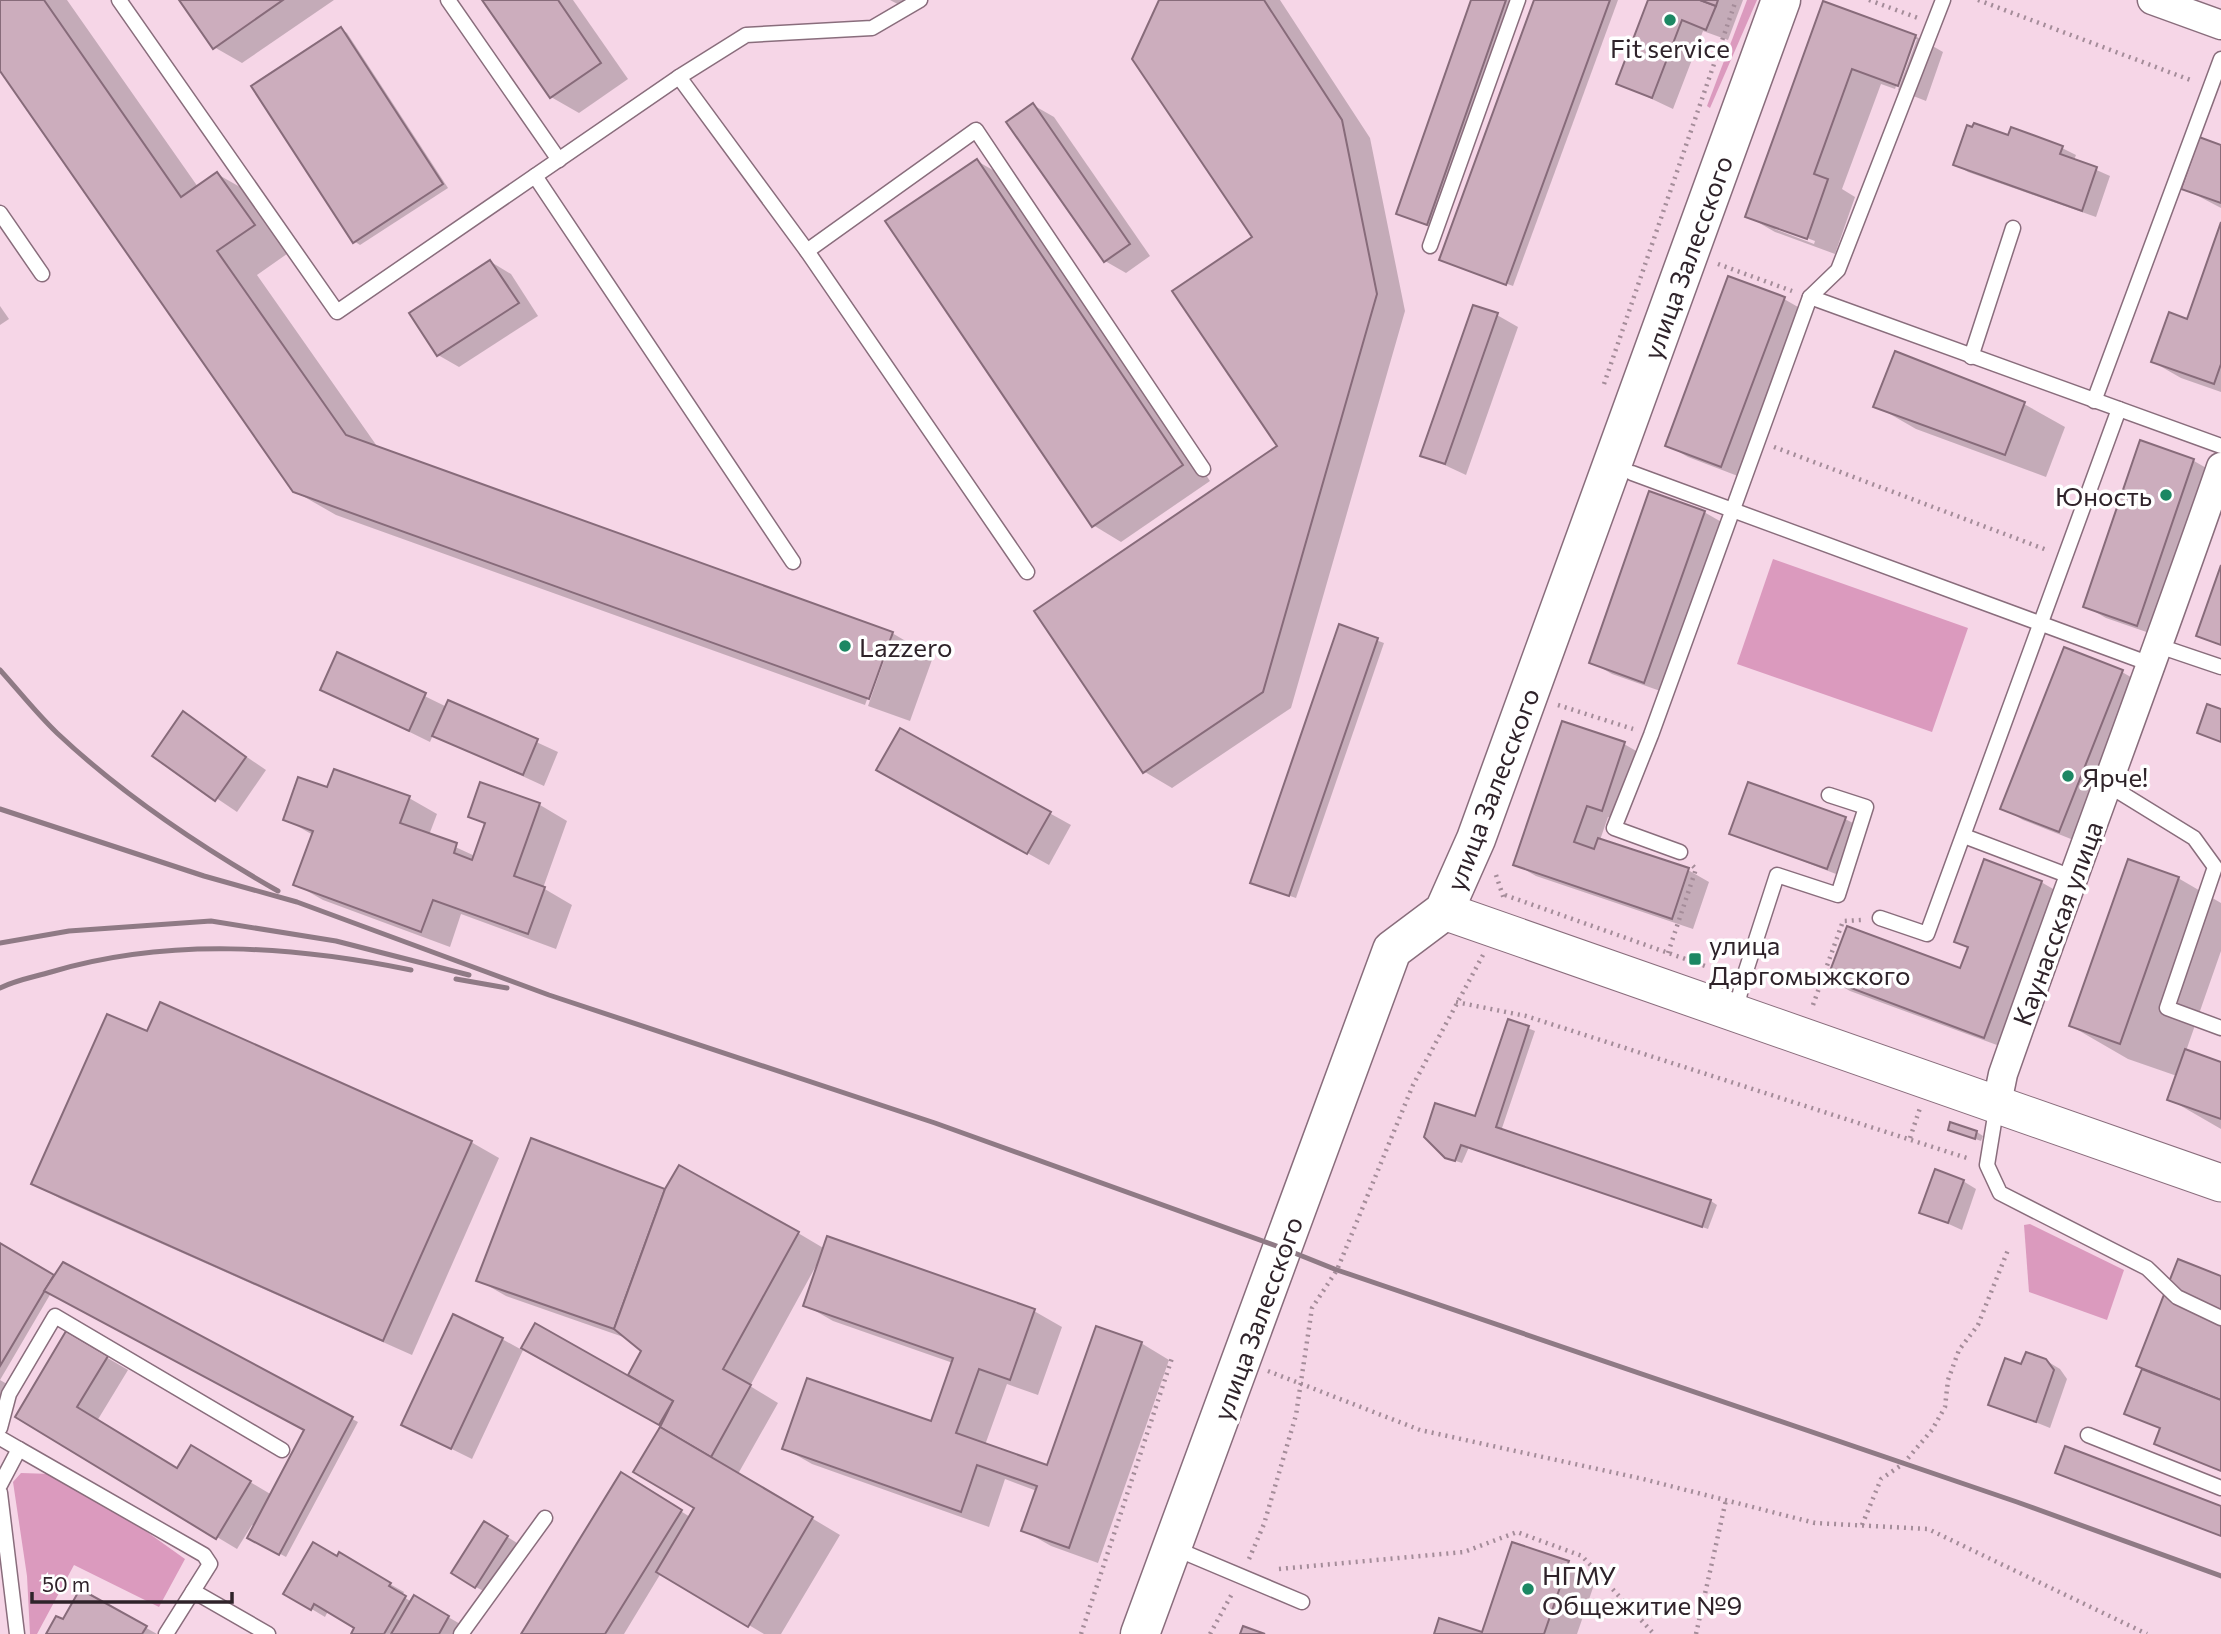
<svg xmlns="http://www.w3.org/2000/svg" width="2221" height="1634" font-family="Commissioner,sans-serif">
	<rect width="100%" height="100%" fill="#f6d6e7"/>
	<g fill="#db9abe">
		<path d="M1747,0H1757L1710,108L1707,106Z"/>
		<path d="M1773,559L1968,628L1932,732L1737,664Z"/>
		<path d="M2030,1224L2124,1270L2107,1320L2029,1292L2024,1225Z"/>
		<path d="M21,1473L52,1474L119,1512L185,1559L159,1607L74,1565L37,1634H30L27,1576L13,1482Z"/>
	</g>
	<g fill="#0003" fill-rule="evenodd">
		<path d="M0,0H67L198,187L217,174L258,197L294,249L257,275L379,449L892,633L933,657L910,721L868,706L892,638H889L865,705L336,515L294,491L0,68Z"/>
		<path d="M181,0H334L242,63L214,47Z"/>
		<path d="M484,0H573L628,79L579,113L551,97Z"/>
		<path d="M890,0H921L907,9Z"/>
		<path d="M1161,0H1280L1370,138L1405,311L1291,708L1172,788L1145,772L1280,447L1255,237Z"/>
		<path d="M1473,0H1513L1433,228L1398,214Z"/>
		<path d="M1536,0H1618L1513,286L1445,261Z"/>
		<path d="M1650,0H1743L1728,40L1703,31L1673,109L1618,83Z"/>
		<path d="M1824,3L1915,36L1943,52L1926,101L1898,90L1917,39H1913L1895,89L1881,84L1842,189L1855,197L1835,254L1775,232L1747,216ZM1775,226L1815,241L1814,244L1775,229Z"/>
		<path d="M341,29L347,33L448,188L360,245L354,241Z"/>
		<path d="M1033,105L1054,117L1150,256L1126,273L1105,261Z"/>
		<path d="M2009,137L2062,148L2076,155L2074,160L2110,176L2096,217L1968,172L1955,164Z"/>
		<path d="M2221,147V208L2183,188Z"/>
		<path d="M977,161L1005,177L1210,481L1121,542L1093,525Z"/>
		<path d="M2221,227V392L2181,378L2153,362L2188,321Z"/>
		<path d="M491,262L511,274L538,316L459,367L438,355Z"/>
		<path d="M1784,299L1805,311L1743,478L1688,457L1667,445Z"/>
		<path d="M0,306L9,319L0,325Z"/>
		<path d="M1497,315L1518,327L1466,475L1423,455Z"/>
		<path d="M2024,404L2065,427L2046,477L1916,429L1876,406Z"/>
		<path d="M2141,442L2194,461L2215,473L2158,636L2106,618L2085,606Z"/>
		<path d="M1704,512L1725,524L1666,693L1612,674L1591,662Z"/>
		<path d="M1340,627L1384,643L1296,898L1258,885Z"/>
		<path d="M338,654L447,707L449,702L558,752L544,786L433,735L430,742L322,689Z"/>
		<path d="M2122,672L2143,684L2081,843L2023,820L2003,808Z"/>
		<path d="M184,714L266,770L237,812L154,756Z"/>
		<path d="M1563,723L1624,744L1645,756L1623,822L1608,817L1600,840L1688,870L1709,882L1693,929L1536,876L1515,864Z"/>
		<path d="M900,730L1071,825L1049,865L878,770Z"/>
		<path d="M335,771L409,798L437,814L429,835L475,856L486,825L470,816L481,784L540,805L567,821L543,888L572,905L556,949L461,914L450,947L323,900L295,884L313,835L285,819L328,789Z"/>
		<path d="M1845,819L1859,826L1841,876L1731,833Z"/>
		<path d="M2178,878L2221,903V951L2186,1051L2221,1064V1129L2169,1099L2177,1076L2128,1059L2071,1026Z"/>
		<path d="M2041,882L2062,894L2005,1048L1850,991L1829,979L1961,970L1969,949L1956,941Z"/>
		<path d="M1509,1021L1535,1031L1501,1131L1711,1201L1717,1205L1708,1229L1469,1147L1462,1163L1453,1160L1426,1137L1476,1119Z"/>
		<path d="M1956,1132H1977L1983,1136L1981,1141Z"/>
		<path d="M471,1142L499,1158L412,1355L61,1199L33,1183Z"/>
		<path d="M1963,1181L1976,1189L1962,1230L1922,1212Z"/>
		<path d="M666,1191L798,1233L825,1249L1034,1311L1062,1327L1038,1395L1007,1384L985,1445L1048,1467L1141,1343L1169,1360L1098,1563L1051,1546L1023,1530L1037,1491L1005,1479L989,1527L812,1464L784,1448L932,1424L953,1363L833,1321L805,1305L817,1264L750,1386L778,1403L738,1474L840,1535L781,1634H764L661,1573L624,1634H523L635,1482L690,1517L696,1507L636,1471L661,1425L524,1348L472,1459L403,1425L502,1339L522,1350L535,1326L637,1382L644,1350L629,1339L506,1296L478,1280Z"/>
		<path d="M0,1245L55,1277L63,1264L358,1422L286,1557L249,1537L255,1526L252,1525L237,1549L17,1417L67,1334L128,1370L97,1421L178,1469L191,1447L272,1495L307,1430L51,1293L0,1380Z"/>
		<path d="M2045,1360L2060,1369L2067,1379L2050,1428L1990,1404L2022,1366Z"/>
		<path d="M0,1380L7,1384L0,1396Z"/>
		<path d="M498,1531L520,1545L489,1594L476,1587Z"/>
		<path d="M339,1555L404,1592L402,1596L412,1602L415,1598L462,1625L457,1634H355L357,1628L328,1611L325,1617L285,1593Z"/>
		<path d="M1568,1563L1596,1579L1577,1634H1483Z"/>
		<path d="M81,1591L157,1634H48L64,1621Z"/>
	</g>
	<g fill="#ccadbd" stroke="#876b7a" stroke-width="2">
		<path d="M0,0H44L181,197L217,172L255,225L217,251L346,435L893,632L869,699L293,492L0,71Z"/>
		<path d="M179,0H283L213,49Z"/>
		<path d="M482,0H558L601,63L550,98Z"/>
		<path d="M1159,0H1264L1342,120L1377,294L1263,692L1143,773L1034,611L1277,446L1172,291L1252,237L1132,59Z"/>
		<path d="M1471,0H1506L1427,225L1396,214Z"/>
		<path d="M1534,0H1610L1506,285L1439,260Z"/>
		<path d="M1648,0H1700L1716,6L1706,30L1682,20L1652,98L1616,84Z"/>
		<path d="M1700,0H1718L1716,6Z"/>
		<path d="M1823,1L1916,35L1898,86L1852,69L1814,174L1828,179L1807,239L1745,217Z"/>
		<path d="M341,27L443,184L353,243L251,86Z"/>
		<path d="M1033,103L1130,244L1104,262L1006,122Z"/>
		<path d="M1974,123L2008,135L2011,127L2063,146L2060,154L2097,167L2082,211L1953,165L1967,125L1972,127Z"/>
		<path d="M2199,137L2221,145V203L2181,189Z"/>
		<path d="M977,159L1183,465L1092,527L885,221Z"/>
		<path d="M2221,222V364L2214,384L2151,362L2169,312L2187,319Z"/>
		<path d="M490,260L519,303L437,356L409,313Z"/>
		<path d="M1728,276L1785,297L1721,467L1665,446Z"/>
		<path d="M1473,305L1498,313L1445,464L1420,456Z"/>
		<path d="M1895,351L2025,402L2005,455L1873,407Z"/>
		<path d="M2140,440L2194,459L2137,626L2083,607Z"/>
		<path d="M1649,491L1705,511L1644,683L1589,663Z"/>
		<path d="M2221,565V645L2196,636Z"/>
		<path d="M1339,624L1378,638L1289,896L1250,883Z"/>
		<path d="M2064,647L2123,670L2059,832L2000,809Z"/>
		<path d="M337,652L426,693L409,731L320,690Z"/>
		<path d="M448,700L538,739L523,775L432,736Z"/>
		<path d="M2207,704L2221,709V742L2197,733Z"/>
		<path d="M183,711L246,757L215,801L152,756Z"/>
		<path d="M1562,721L1625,742L1602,811L1587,806L1574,842L1594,849L1598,838L1689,868L1672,919L1513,865Z"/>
		<path d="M900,728L1051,812L1027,854L876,770Z"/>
		<path d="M334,769L410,796L400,823L457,843L454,853L472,860L485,823L468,817L480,782L540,803L514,876L545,887L528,934L433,900L421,932L293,885L313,831L283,820L298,777L327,787Z"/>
		<path d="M1748,782L1846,817L1827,869L1729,834Z"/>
		<path d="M1984,859L2042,881L1984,1038L1827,979L1847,926L1960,968L1968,947L1954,942Z"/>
		<path d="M2128,859L2179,877L2120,1044L2069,1026Z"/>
		<path d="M160,1002L472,1141L383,1341L31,1184L107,1014L147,1031Z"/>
		<path d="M1508,1019L1529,1026L1496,1127L1711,1200L1702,1227L1461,1145L1455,1161L1445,1158L1424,1137L1435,1103L1475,1116Z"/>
		<path d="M2185,1049L2221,1062V1119L2167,1100Z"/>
		<path d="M1950,1122L1977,1131L1975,1139L1948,1130Z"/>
		<path d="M531,1138L665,1189L614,1329L476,1281Z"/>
		<path d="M679,1165L799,1232L723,1369L751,1385L711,1457L660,1427L673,1401L628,1375L641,1351L614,1329L665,1189Z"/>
		<path d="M1935,1169L1964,1180L1948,1223L1919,1213Z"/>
		<path d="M827,1236L1035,1309L1010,1380L979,1369L956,1433L1047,1465L1096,1326L1142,1342L1069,1548L1021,1531L1037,1486L977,1465L961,1512L782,1449L807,1378L931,1421L953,1358L803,1306Z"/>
		<path d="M0,1243L54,1275L0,1366Z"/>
		<path d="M2178,1259L2221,1276V1400L2136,1366Z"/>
		<path d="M63,1262L353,1417L279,1555L247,1538L304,1430L44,1291Z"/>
		<path d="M453,1314L503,1338L451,1449L401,1425Z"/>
		<path d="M535,1323L673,1401L659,1425L521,1348Z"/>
		<path d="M66,1331L108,1356L77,1407L177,1468L191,1445L251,1481L216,1539L15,1417Z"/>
		<path d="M2026,1352L2046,1359L2054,1370L2036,1422L1988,1405L2005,1358L2021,1364Z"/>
		<path d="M2142,1369L2221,1400V1471L2154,1444L2160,1428L2124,1414Z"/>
		<path d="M660,1427L813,1517L748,1627L656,1572L694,1508L633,1472Z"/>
		<path d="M2065,1446L2221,1506V1536L2055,1473Z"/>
		<path d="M621,1472L682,1510L605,1634H521Z"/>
		<path d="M484,1521L508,1536L475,1588L451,1573Z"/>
		<path d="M313,1542L337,1556L339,1552L391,1583L389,1586L406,1596L384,1634H351L354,1628L314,1604L311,1610L283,1594Z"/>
		<path d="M1512,1542L1569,1561L1544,1634H1434L1439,1618L1482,1632Z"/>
		<path d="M80,1589L147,1626L142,1634H46L56,1616L63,1619Z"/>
		<path d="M414,1595L449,1616L439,1634H391Z"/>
		<path d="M1243,1626L1265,1634H1240Z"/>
	</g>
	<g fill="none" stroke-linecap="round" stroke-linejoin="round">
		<g stroke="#896d7c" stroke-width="17">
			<g id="service">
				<path d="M119,0L337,312L679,77"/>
				<path d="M448,0L559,160"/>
				<path d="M920,0L872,28L746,35L679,77L807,251L1027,572"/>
				<path d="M535,176L793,562"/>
				<path d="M0,213L42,274"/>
				<path d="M1430,246L1518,0"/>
				<path d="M807,251L976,130L1203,469"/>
				<path d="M1810,297L2221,446"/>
				<path d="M1971,357L2013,228"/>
				<path d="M2094,401L2221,59"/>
				<path d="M1632,473L2153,665"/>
				<path d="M2159,646L2221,667"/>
				<path d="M2108,785L2194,838L2215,867L2167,1008L2221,1028"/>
				<path d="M1964,836L2072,877"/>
				<path d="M1680,852L1614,828L1651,735L1810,297L1838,270L1943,0"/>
				<path d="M1880,918L1927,934L2119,409"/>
				<path d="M1736,1011L1743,980L1777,875L1838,895L1866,807L1829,795"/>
				<path d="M1997,1104L1987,1165L2000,1193L2147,1268L2177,1297L2221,1318"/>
				<path d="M0,1428L9,1394L55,1316L282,1450"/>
				<path d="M2088,1435L2221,1488"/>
				<path d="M0,1438L19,1449L0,1485"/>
				<path d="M19,1449L204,1555L210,1564L166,1634"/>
				<path d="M0,1493L17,1634"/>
				<path d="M1174,1548L1302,1602"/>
				<path d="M193,1591L268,1634"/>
				<path d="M461,1634L545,1518"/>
			</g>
		</g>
		<g stroke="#896d7c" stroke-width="31">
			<g id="minor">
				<path d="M2152,0L2221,25"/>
				<path d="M1997,1103L2003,1074C2074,871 2151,670 2221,467"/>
			</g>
		</g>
		<g stroke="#896d7c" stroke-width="39">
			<path id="tertiary" d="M1444,911L2221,1183"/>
		</g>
		<g stroke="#896d7c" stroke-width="41">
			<path id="secondary" d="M1140,1634L1392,950L1444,911L1476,839L1781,0"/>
		</g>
		<g stroke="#a48c99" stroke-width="4.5" stroke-dasharray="2 5" stroke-linecap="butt">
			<path d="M1869,0L1918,18"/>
			<path d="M1978,0L2193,81"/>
			<path d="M1718,264L1792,291"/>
			<path d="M1604,384L1736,0"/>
			<path d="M1774,447L2047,550"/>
			<path d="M1558,705L1633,729"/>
			<path d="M1496,875L1504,899"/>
			<path d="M1505,895L1705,966"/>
			<path d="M1668,953L1696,869L1692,865"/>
			<path d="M1456,1002L1526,1016L1970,1159"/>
			<path d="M1813,1005L1843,921L1861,920"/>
			<path d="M1910,1138L1920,1108"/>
			<path d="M1268,1371L1420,1430L1643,1479L1815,1523L1928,1529L2147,1634"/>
			<path d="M1862,1525L1881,1479L1903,1464L1932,1430L1945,1407L1948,1380L1959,1350L1978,1325L2008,1250"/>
			<path d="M1249,1559L1264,1524L1296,1415L1312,1308L1337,1270L1413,1085L1483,955"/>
			<path d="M1279,1569L1464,1552L1517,1532L1582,1556L1654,1634"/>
			<path d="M1081,1634L1172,1358"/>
			<path d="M1210,1634L1233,1592"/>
			<path d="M1696,1634L1726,1500"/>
		</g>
		<use href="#service" stroke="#fff" stroke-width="14"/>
		<use href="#minor" stroke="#fff" stroke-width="28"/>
		<use href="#tertiary" stroke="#fff" stroke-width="37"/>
		<use href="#secondary" stroke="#fff" stroke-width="38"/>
		<g stroke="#8f7a85" stroke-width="5">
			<path d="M0,670C19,691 37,714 57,733C124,796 199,846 278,891"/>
			<path d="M0,809L204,876L297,902L549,995L935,1123L1282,1248L1337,1270L2017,1502L2221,1576"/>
			<path d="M0,943L69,931L211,921L336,941L469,975"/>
			<path d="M456,979L507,988"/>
			<path d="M0,988C16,980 34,977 51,972C168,937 293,946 411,970"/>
		</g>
	</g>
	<g fill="#1c8763" stroke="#fff" stroke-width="2.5">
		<circle cx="1670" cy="20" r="7"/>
		<circle cx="2166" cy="495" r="7"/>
		<circle cx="845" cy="646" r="7"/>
		<circle cx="2068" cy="776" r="7"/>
		<rect x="1688" y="952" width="14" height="14" rx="3.5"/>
		<circle cx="1528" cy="1589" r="7"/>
	</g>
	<g text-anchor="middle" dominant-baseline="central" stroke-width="7" stroke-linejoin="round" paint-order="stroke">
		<g font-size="26" fill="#2f232a" stroke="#fff" text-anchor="start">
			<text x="1670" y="47" text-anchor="middle">Fit service</text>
			<text x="2152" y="495" text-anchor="end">Юность</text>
			<text x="859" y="646">Lazzero</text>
			<text x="2082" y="776">Ярче!</text>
			<text x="1709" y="944">улица<tspan x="1709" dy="30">Даргомыжского</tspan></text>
			<text x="1542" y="1574">НГМУ<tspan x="1542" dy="30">Общежитие №9</tspan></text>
		</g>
		<g font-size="26" fill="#2f232a" stroke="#fff">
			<text transform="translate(1687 257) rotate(-70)">улица Залесского</text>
			<text transform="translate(1492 789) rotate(-69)">улица Залесского</text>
			<text transform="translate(2057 923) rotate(-70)">Каунасская улица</text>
			<text transform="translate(1257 1318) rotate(-70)">улица Залесского</text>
		</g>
	</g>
	<path d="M32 1592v10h200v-10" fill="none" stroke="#2f232a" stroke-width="3.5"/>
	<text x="42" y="1592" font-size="21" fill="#2f232a" stroke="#ffffff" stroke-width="5" paint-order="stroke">50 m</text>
</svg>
